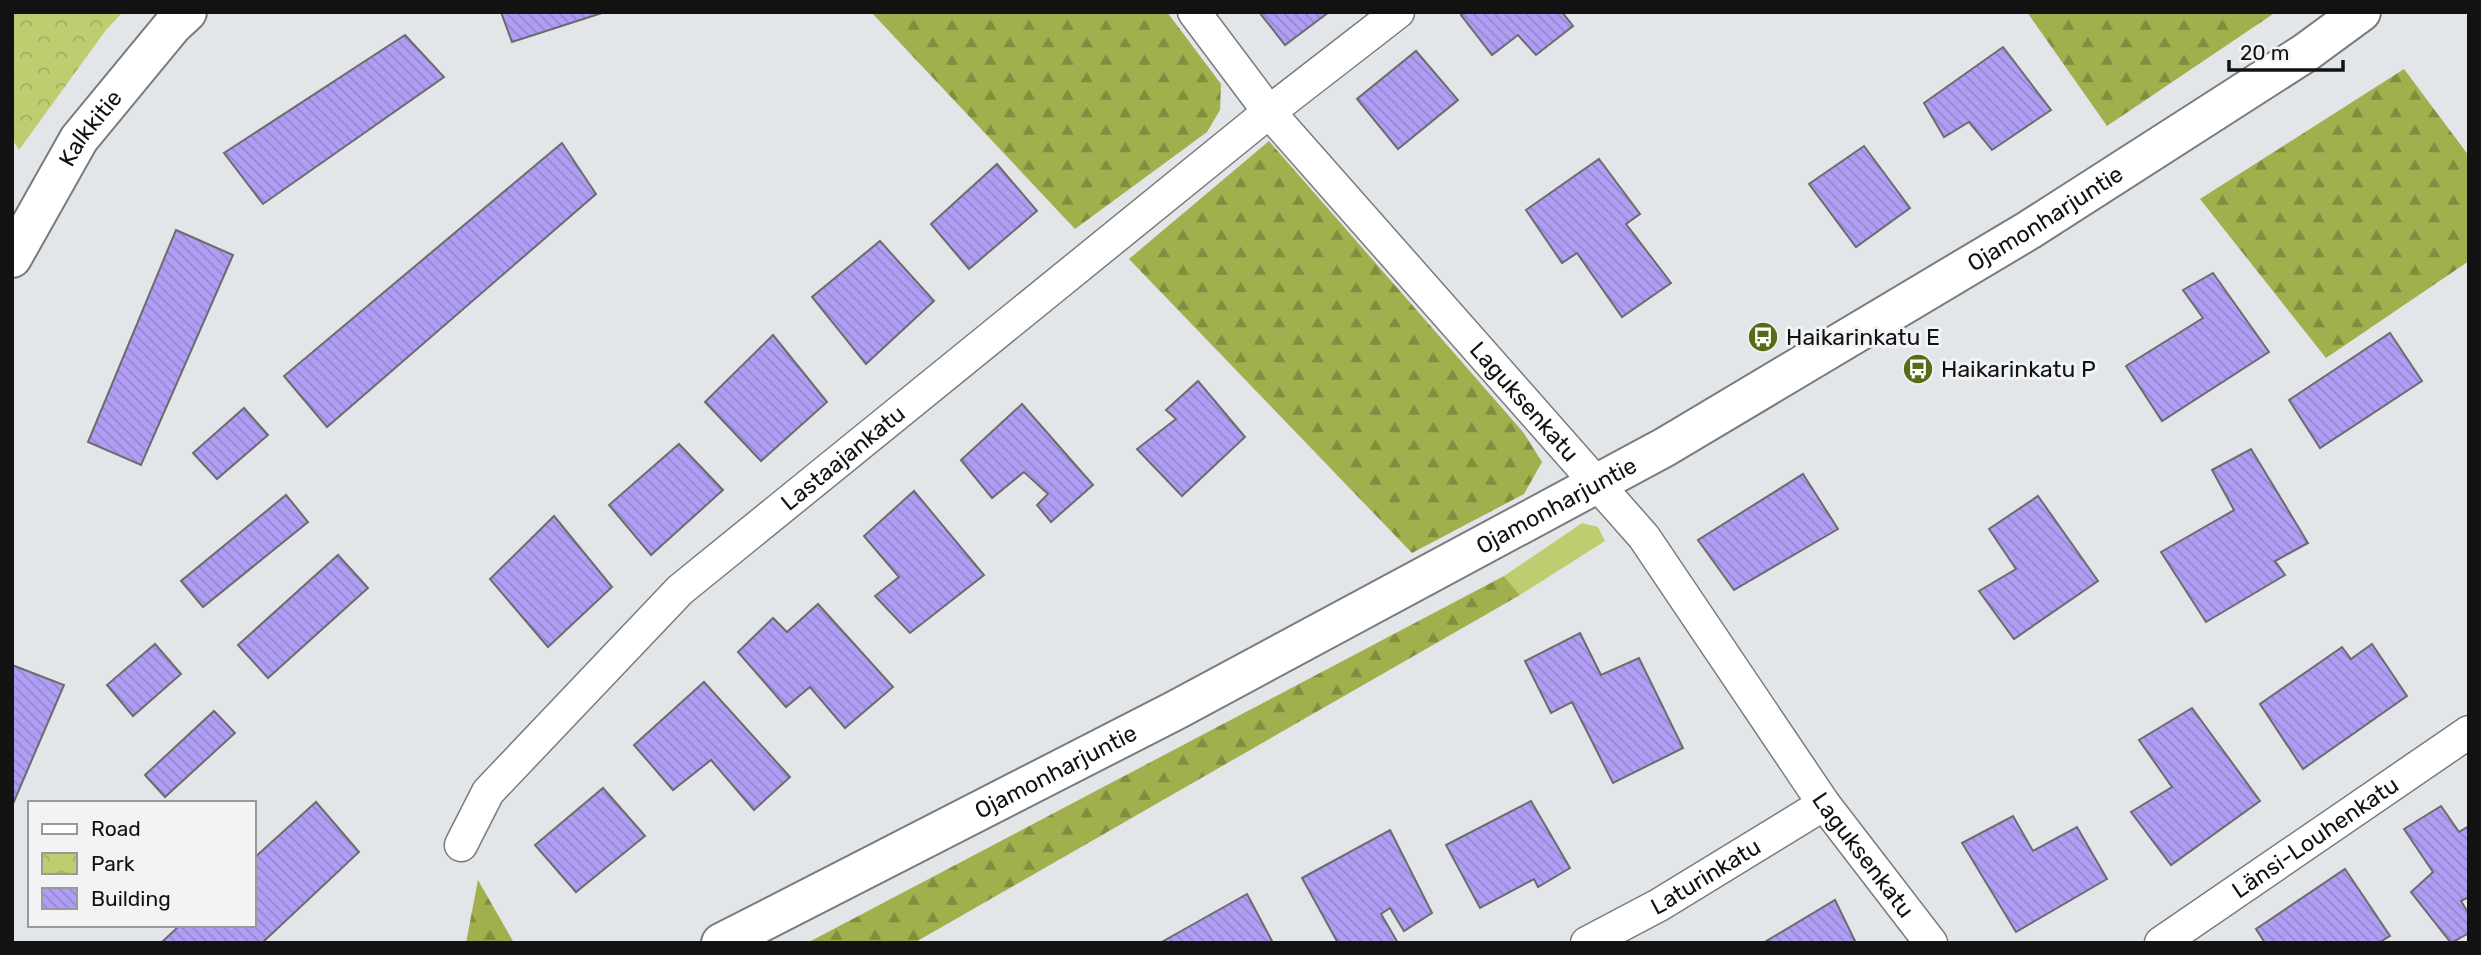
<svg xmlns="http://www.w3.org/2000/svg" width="2481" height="955" font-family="Rubik,sans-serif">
	<defs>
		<pattern id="forest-firs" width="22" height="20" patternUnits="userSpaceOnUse" patternTransform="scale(1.75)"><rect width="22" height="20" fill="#a1af4d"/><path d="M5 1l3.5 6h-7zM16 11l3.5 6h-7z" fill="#828d3f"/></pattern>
		<pattern id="park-crowns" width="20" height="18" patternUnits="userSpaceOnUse" patternTransform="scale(1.75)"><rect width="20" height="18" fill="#bfcd70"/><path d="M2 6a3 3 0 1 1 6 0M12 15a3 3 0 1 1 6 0" fill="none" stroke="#a3af60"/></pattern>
		<pattern id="building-back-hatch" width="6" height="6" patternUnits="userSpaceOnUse" patternTransform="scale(1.75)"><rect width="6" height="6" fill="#b09df4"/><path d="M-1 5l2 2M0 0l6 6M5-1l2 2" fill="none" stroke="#9686d0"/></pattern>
	</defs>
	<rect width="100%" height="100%" fill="#e3e6e8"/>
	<path fill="#bfcd70" d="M1582,523L1598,527L1605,541L1520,595L1504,576Z"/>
	<g fill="url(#forest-firs)">
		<path d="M871,12H1167L1221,84L1220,110L1207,132L1075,229Z"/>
		<path d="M2027,12H2276L2107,126Z"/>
		<path d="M2404,69L2469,156V261L2326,358L2200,199Z"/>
		<path d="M1269,141L1523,432L1542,462L1524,494L1412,553L1129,259Z"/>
		<path d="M1504,576L1520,595L914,943H807Z"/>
		<path d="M478,880L514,943H466Z"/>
	</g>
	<path fill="url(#park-crowns)" d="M12,12H123L106,30L19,150L12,139Z"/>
	<g fill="url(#building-back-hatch)" stroke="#6c6b6e" stroke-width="2">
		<path d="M501,12H605L512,42Z"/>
		<path d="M1259,12H1329L1285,45Z"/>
		<path d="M1464,12H1562L1573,26L1536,55L1518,35L1492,55L1461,15Z"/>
		<path d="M405,35L444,77L263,204L224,153Z"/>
		<path d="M2003,47L2051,110L1992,150L1969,122L1944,137L1924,103Z"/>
		<path d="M1416,51L1458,100L1398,149L1357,99Z"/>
		<path d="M562,143L596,194L327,427L284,376Z"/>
		<path d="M1864,146L1910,208L1856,247L1809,184Z"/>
		<path d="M1599,159L1640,214L1626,224L1671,283L1622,317L1577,253L1562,263L1526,210Z"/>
		<path d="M997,164L1037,211L969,269L931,224Z"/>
		<path d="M176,230L233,255L141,465L88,442Z"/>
		<path d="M880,241L934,301L866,364L812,297Z"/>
		<path d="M2213,273L2269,352L2162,421L2126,366L2203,318L2183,290Z"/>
		<path d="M2390,333L2422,381L2320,448L2289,400Z"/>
		<path d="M773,335L827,402L761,461L705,402Z"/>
		<path d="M1198,381L1245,437L1182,496L1137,449L1176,419L1166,410Z"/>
		<path d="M1022,404L1093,485L1051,522L1037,505L1048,494L1024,472L992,498L961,460Z"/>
		<path d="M244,408L268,435L217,479L193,453Z"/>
		<path d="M679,444L723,490L651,555L609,505Z"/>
		<path d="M2251,449L2308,543L2275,561L2285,575L2206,622L2161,552L2234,510L2212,470Z"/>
		<path d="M1803,474L1838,529L1734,590L1698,540Z"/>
		<path d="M914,491L984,575L910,633L875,596L899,577L864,536Z"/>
		<path d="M286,495L308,522L203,607L181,581Z"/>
		<path d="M2038,496L2098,581L2014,639L1979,591L2016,569L1989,529Z"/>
		<path d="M554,516L612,587L548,647L490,579Z"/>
		<path d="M338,555L368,588L268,678L238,645Z"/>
		<path d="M818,604L893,687L845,728L810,687L786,707L738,652L773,618L787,632Z"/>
		<path d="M1580,633L1601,675L1639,658L1683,748L1613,783L1572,702L1551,713L1525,661Z"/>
		<path d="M155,644L181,674L133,716L107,685Z"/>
		<path d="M2372,644L2407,696L2303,769L2260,704L2342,647L2351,659Z"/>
		<path d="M12,665L64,685L12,806Z"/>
		<path d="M704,682L790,777L754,810L711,760L673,790L634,745Z"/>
		<path d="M2192,708L2260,801L2171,865L2131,812L2172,787L2139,740Z"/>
		<path d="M214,711L235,733L165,797L145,775Z"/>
		<path d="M603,788L645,836L576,892L535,845Z"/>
		<path d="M1531,801L1570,868L1538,887L1534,879L1480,908L1446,845Z"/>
		<path d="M316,802L359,852L262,943H161L180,925H254V858Z"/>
		<path d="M2441,806L2459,832L2469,826V897L2461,901L2469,914V933L2451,943L2411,892L2433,872L2404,829Z"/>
		<path d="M2013,816L2033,851L2077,827L2107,879L2016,932L1962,843Z"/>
		<path d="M1390,830L1432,913L1404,931L1390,908L1381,914L1398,943H1338L1302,878Z"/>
		<path d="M2345,869L2390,936L2378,943H2265L2256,929Z"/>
		<path d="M1247,894L1273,943H1160Z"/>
		<path d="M1835,900L1856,943H1763Z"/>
	</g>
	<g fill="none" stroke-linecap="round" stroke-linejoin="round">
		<g stroke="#797b7d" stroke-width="35">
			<g id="street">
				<path id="s1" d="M1194,12L1269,112L1644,537L1824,804L1931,943"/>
				<path id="s2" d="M461,845L488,792L680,590L1269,112L1398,12"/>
				<path id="s3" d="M1587,943L1659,905L1824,804"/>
				<path id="s4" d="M2161,943L2469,732"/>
			</g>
		</g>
		<g stroke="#797b7d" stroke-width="42">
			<g id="secondary">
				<path id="s5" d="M12,258L79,139L173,25L187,12"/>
				<path id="s6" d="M721,943L1176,710L1665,447L2029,230L2305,53L2361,12"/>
			</g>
		</g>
		<use href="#street" stroke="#fff" stroke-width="32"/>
		<use href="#secondary" stroke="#fff" stroke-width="38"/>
	</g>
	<defs>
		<g id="bus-disc" transform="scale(1.575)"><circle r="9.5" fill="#596b16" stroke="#f1f3f5"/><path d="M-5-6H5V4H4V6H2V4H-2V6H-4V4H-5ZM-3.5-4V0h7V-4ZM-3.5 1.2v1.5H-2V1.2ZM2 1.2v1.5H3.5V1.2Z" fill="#fff"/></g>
	</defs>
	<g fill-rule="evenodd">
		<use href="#bus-disc" x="1763" y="337"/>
		<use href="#bus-disc" x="1918" y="369"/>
	</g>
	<g text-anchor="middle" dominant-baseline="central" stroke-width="6" stroke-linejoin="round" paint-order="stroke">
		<g font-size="23" fill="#121213" stroke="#f1f3f5">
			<text stroke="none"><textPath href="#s5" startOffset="152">Kalkkitie</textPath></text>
			<text stroke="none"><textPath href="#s6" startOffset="1510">Ojamonharjuntie</textPath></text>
			<text stroke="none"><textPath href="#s1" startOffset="511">Laguksenkatu</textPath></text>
			<text stroke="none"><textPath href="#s2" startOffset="548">Lastaajankatu</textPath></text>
			<text stroke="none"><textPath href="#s6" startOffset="943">Ojamonharjuntie</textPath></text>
			<text stroke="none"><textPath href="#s6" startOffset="376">Ojamonharjuntie</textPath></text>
			<text stroke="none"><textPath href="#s4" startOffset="187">Länsi-Louhenkatu</textPath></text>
			<text stroke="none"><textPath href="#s1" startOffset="1078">Laguksenkatu</textPath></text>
			<text stroke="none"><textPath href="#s3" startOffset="136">Laturinkatu</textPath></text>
		</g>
		<g font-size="23" fill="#121213" stroke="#f1f3f5" text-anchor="start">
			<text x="1786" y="337">Haikarinkatu E</text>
			<text x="1941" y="369">Haikarinkatu P</text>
		</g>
	</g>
	<rect width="2481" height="955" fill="none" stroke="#121213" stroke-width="28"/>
	<rect x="28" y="801" width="228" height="126" fill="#f1f3f5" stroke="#98999b" stroke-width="2"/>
	<rect x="42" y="824" width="35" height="10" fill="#ffffff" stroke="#98999b" stroke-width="2"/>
	<text x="91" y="836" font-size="21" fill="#121213">Road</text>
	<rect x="42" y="853" width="35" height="21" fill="url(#park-crowns)" stroke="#98999b" stroke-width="2"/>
	<text x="91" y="871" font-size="21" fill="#121213">Park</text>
	<rect x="42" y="888" width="35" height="21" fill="url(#building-back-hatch)" stroke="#98999b" stroke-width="2"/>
	<text x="91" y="906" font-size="21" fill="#121213">Building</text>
	<path d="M2229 60v10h114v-10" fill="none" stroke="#121213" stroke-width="3.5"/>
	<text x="2240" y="60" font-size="21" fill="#121213" stroke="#f1f3f5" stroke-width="5" paint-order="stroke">20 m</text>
</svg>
